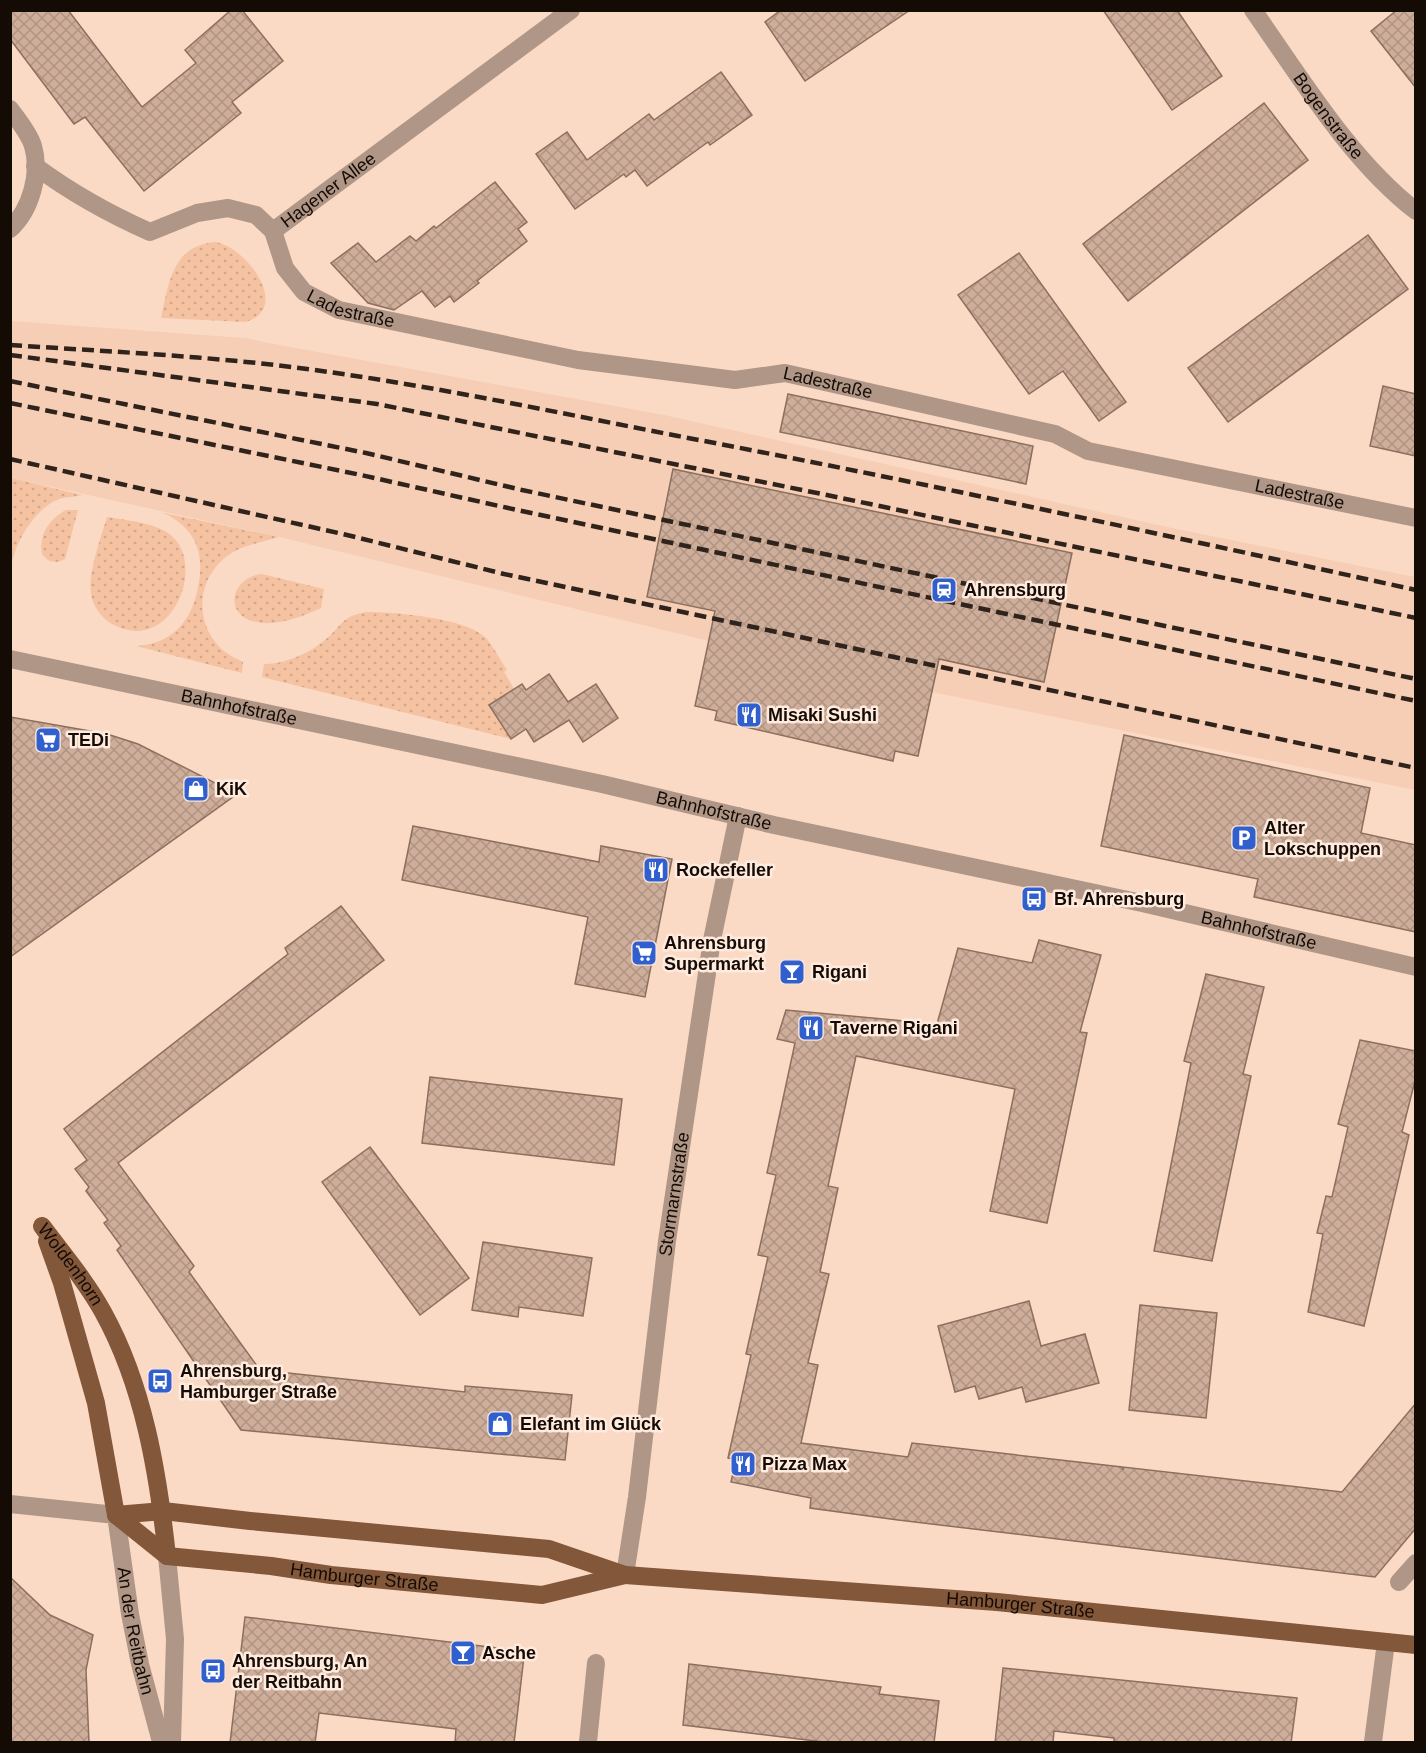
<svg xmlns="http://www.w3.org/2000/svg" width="1426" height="1753" font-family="Helvetica,sans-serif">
	<defs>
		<pattern id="green-dots" width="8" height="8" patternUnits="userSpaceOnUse" patternTransform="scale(1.5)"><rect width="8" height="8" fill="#f5c3a2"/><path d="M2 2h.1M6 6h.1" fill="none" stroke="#d1a68a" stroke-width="1.8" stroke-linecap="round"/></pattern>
		<pattern id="building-cross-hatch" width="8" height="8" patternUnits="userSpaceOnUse" patternTransform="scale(1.5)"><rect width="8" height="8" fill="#ceae9a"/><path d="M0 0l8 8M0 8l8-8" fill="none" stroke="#b09483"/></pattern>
	</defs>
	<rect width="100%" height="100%" fill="#fbdac5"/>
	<path fill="#f5ceb5" d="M11,321L245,338L274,344L664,415L1172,528L1415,577V790L932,692L709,641L279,537L11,478Z"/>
	<g fill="url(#green-dots)">
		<path d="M215,242C246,246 293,309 245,322L161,318C169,283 172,246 215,242Z"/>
		<path d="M11,478L82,495C75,497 66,497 59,499C34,509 15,543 11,567Z"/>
		<path d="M66,510H78L65,559C55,564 49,563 42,554C38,535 50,518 66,510Z"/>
		<path d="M164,513L279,537C263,542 244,545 230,554C200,574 193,615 216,643C223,652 233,657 243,662L242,673L136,646C172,644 192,621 198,587C205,553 196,529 164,513Z"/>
		<path d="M107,517C126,520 148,522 165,531C211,557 174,656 114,625C103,620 92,606 91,593C88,571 101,538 107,517Z"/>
		<path d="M262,574L324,589L321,608C301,617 274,628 252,621C224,613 231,577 262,574Z"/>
		<path d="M367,612C394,612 467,618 486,638C494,647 500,660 507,670L504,672L514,689L489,705L511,739L262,677L264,664C285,664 308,654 325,640C343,625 341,616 367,612Z"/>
	</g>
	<g fill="url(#building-cross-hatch)" stroke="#8c6f5d" stroke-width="1.5">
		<path d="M10,10H68L142,107L196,63L185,50L231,10H242L283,61L232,102L241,113L144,191L85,117L74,124L10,39Z"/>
		<path d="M781,10H910L805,81L765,22Z"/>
		<path d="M1103,10H1177L1222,76L1172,110Z"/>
		<path d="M1397,10H1416V88L1371,31Z"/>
		<path d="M721,72L752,115L710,145L708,142L647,186L635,170L626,177L624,174L575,209L536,154L567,132L587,160L649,114L654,120Z"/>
		<path d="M1264,103L1308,160L1128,301L1083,244Z"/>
		<path d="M495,182L527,222L518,229L527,241L477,281L479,283L454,302L450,296L435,307L422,291L394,310L368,303L331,263L358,243L376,262L410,236L416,241L434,226L436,228Z"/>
		<path d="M1368,235L1408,289L1228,422L1188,368Z"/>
		<path d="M1019,253L1126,402L1099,421L1063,371L1029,394L958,295Z"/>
		<path d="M1383,386L1416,394V456L1370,446Z"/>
		<path d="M788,394L1033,446L1026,484L780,432Z"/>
		<path d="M673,469L1072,553L1044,682L939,659L918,756L895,751L893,761L715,720L717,711L695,706L715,611L647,597Z"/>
		<path d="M549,674L568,702L596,684L618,718L583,742L569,720L534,742L526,729L511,739L489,705L522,684L526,690Z"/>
		<path d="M10,717L107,734L138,744L237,794L10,957Z"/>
		<path d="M1124,735L1370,788L1361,833L1416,845V932L1254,897L1258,879L1101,846Z"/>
		<path d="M413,826L599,862L601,846L672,859L645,997L575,984L588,917L402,880Z"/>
		<path d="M341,906L384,960L118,1163L194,1266L189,1272L260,1370L465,1392V1386L572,1395L565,1460L241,1430L117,1250L121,1246L104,1223L108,1220L86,1191L89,1187L75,1169L87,1160L64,1129L288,954L285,948Z"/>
		<path d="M1039,940L1101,955L1080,1032L1087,1033L1047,1223L990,1211L1015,1089L856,1056L828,1186L838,1188L820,1272L829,1274L808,1363L818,1365L801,1443L908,1457L912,1443L1122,1467L1123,1470V1467L1342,1492L1416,1403V1528L1375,1577L898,1520L810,1508L811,1498L731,1482L736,1460L728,1458L751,1355L746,1354L768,1257L758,1255L776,1175L767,1173L795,1043L777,1039L786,1010L937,1024L958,948L1032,963Z"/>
		<path d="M1206,974L1264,987L1243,1074L1251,1076L1212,1261L1154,1251L1191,1063L1184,1061Z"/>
		<path d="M1360,1040L1416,1051V1077L1402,1132L1409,1135L1364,1326L1308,1312L1323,1234L1317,1233L1326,1196L1332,1197L1348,1127L1338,1124Z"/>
		<path d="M430,1077L622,1099L614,1165L422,1143Z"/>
		<path d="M370,1147L469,1278L420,1315L322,1182Z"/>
		<path d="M483,1242L592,1258L583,1316L519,1307L518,1317L472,1310Z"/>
		<path d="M1029,1301L1041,1346L1085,1334L1099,1383L1026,1402L1022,1387L979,1399L975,1386L955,1392L938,1326Z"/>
		<path d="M1140,1305L1217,1313L1206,1418L1129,1410Z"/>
		<path d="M10,1577L50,1615L93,1635L86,1670L89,1743H10Z"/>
		<path d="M245,1617L514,1650L513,1654L524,1656L514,1743H455L456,1729L319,1713L315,1743H230Z"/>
		<path d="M689,1664L881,1687L879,1694L939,1701L934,1743H832L683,1725Z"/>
		<path d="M1003,1668L1297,1698L1291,1743H1114V1738L1054,1731L1053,1743H995Z"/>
	</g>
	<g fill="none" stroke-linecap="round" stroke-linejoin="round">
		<g stroke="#af9686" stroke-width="18">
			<path id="s1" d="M1253,10C1301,78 1350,160 1416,211"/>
			<path d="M10,109C18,120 29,133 33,146C41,173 31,210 10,229"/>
			<path id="s2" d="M35,166C73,194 107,213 150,232L197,213L228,208L256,215L273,231L285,268L304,292L339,310L578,360L735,380L785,373L1055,434L1088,451L1416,518"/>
			<path id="s3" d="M273,231L571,10"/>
			<path id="s4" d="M10,659L602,784L774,825L1142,903L1416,967"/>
			<path id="s5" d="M10,1504L116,1515L130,1614L140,1664L161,1742"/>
			<path d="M167,1556L175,1639L172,1742"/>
			<path id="s6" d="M625,1575L637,1497L667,1241L712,940L738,816"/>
			<path d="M1399,1582L1416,1563"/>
			<path d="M588,1742L596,1663"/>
			<path d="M1373,1742L1386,1642"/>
		</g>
		<g stroke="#82573a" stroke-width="18">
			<path id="s7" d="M42,1226C63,1254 86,1281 103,1312C144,1386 158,1473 167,1556"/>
			<path d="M47,1241L62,1283L96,1403L116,1515"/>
			<path id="s8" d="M116,1515L163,1511L250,1521L549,1549L625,1575L997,1602L1416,1645"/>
			<path id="s9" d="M116,1515L167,1556L271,1566L331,1575L542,1595L625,1575"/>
		</g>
		<g stroke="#2f231b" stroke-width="4.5" stroke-dasharray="12 6" stroke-linecap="butt">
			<path d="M10,345C99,351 187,355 275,365C411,381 544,410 678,436C925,483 1170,536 1416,590"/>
			<path d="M10,355L377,404L822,494L1416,618"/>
			<path d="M10,381L366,453L522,490L1416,679"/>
			<path d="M10,403L361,475L517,510L1416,701"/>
			<path d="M10,459L347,535L504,574L1416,768"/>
		</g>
	</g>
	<defs>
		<g id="station-square" transform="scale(1.35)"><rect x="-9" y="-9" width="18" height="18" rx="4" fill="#315fce" stroke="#ffeade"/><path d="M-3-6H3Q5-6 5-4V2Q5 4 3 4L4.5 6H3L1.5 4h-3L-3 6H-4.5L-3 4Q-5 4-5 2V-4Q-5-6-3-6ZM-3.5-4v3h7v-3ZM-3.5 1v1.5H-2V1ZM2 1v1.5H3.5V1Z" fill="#fff"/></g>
		<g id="restaurant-square" transform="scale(1.35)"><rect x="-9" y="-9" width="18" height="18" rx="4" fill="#315fce" stroke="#ffeade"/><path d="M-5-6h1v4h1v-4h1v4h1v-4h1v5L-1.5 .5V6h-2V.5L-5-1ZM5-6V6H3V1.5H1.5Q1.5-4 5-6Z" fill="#fff"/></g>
		<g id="supermarket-square" transform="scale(1.35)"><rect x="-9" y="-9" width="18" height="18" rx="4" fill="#315fce" stroke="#ffeade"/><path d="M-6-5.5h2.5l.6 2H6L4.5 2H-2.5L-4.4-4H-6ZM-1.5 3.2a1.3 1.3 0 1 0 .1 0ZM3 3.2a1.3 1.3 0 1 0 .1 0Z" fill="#fff"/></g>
		<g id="shop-square" transform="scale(1.35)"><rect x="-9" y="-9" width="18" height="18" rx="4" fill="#315fce" stroke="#ffeade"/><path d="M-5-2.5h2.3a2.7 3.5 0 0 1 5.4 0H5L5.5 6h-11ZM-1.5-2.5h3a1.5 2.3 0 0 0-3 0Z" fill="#fff"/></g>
		<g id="parking-square" transform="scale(1.35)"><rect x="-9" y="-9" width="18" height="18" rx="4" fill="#315fce" stroke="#ffeade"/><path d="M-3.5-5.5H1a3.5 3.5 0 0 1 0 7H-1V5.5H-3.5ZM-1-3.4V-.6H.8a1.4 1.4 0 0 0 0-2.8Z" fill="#fff"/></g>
		<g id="bus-square" transform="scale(1.35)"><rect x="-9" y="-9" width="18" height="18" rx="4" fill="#315fce" stroke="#ffeade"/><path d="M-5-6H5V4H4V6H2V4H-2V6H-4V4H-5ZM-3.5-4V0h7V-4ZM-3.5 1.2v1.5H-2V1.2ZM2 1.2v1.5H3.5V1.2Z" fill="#fff"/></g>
		<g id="bar-square" transform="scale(1.35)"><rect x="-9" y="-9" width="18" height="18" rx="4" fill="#315fce" stroke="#ffeade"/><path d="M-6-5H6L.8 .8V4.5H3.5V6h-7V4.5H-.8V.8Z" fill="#fff"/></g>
	</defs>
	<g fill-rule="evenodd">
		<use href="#station-square" x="944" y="590"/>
		<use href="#restaurant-square" x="749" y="715"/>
		<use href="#supermarket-square" x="48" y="740"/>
		<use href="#shop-square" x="196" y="789"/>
		<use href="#parking-square" x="1244" y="838"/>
		<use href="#restaurant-square" x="656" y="870"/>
		<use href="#bus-square" x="1034" y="899"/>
		<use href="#supermarket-square" x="644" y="953"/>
		<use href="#bar-square" x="792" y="972"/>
		<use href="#restaurant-square" x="811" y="1028"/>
		<use href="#bus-square" x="160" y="1381"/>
		<use href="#shop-square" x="500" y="1424"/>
		<use href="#restaurant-square" x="743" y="1464"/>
		<use href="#bar-square" x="463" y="1653"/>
		<use href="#bus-square" x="213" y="1671"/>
	</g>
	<g text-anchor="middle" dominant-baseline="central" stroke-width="5" stroke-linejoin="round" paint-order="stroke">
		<g font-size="18" fill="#150b05" stroke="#ffeade">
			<text stroke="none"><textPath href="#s1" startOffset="130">Bogenstraße</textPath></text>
			<text stroke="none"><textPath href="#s3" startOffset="69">Hagener Allee</textPath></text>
			<text stroke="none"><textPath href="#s2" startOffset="387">Ladestraße</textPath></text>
			<text stroke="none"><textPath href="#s2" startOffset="873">Ladestraße</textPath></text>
			<text stroke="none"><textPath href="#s2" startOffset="1359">Ladestraße</textPath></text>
			<text stroke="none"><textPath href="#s4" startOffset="234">Bahnhofstraße</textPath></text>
			<text stroke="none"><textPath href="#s4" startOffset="720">Bahnhofstraße</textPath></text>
			<text stroke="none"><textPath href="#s4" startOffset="1278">Bahnhofstraße</textPath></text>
			<text stroke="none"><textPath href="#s6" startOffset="384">Stormarnstraße</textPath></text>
			<text stroke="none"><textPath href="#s7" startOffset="48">Woldenhorn</textPath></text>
			<text stroke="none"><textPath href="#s9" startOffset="264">Hamburger Straße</textPath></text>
			<text stroke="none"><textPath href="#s8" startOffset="912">Hamburger Straße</textPath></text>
			<text stroke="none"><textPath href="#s5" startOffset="224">An der Reitbahn</textPath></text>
		</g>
		<g font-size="18" font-weight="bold" fill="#150b05" stroke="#ffeade" text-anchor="start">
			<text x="964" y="590">Ahrensburg</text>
			<text x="768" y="715">Misaki Sushi</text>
			<text x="68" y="740">TEDi</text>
			<text x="216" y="789">KiK</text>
			<text x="1264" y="828">Alter<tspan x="1264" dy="21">Lokschuppen</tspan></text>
			<text x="676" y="870">Rockefeller</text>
			<text x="1054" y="899">Bf. Ahrensburg</text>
			<text x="664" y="943">Ahrensburg<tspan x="664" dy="21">Supermarkt</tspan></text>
			<text x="812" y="972">Rigani</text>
			<text x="830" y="1028">Taverne Rigani</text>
			<text x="180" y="1371">Ahrensburg,<tspan x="180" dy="21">Hamburger Straße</tspan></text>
			<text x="520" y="1424">Elefant im Glück</text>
			<text x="762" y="1464">Pizza Max</text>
			<text x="482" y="1653">Asche</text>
			<text x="232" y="1661">Ahrensburg, An<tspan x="232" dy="21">der Reitbahn</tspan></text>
		</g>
	</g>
	<rect width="1426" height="1753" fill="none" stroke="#150b05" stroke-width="24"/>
</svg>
